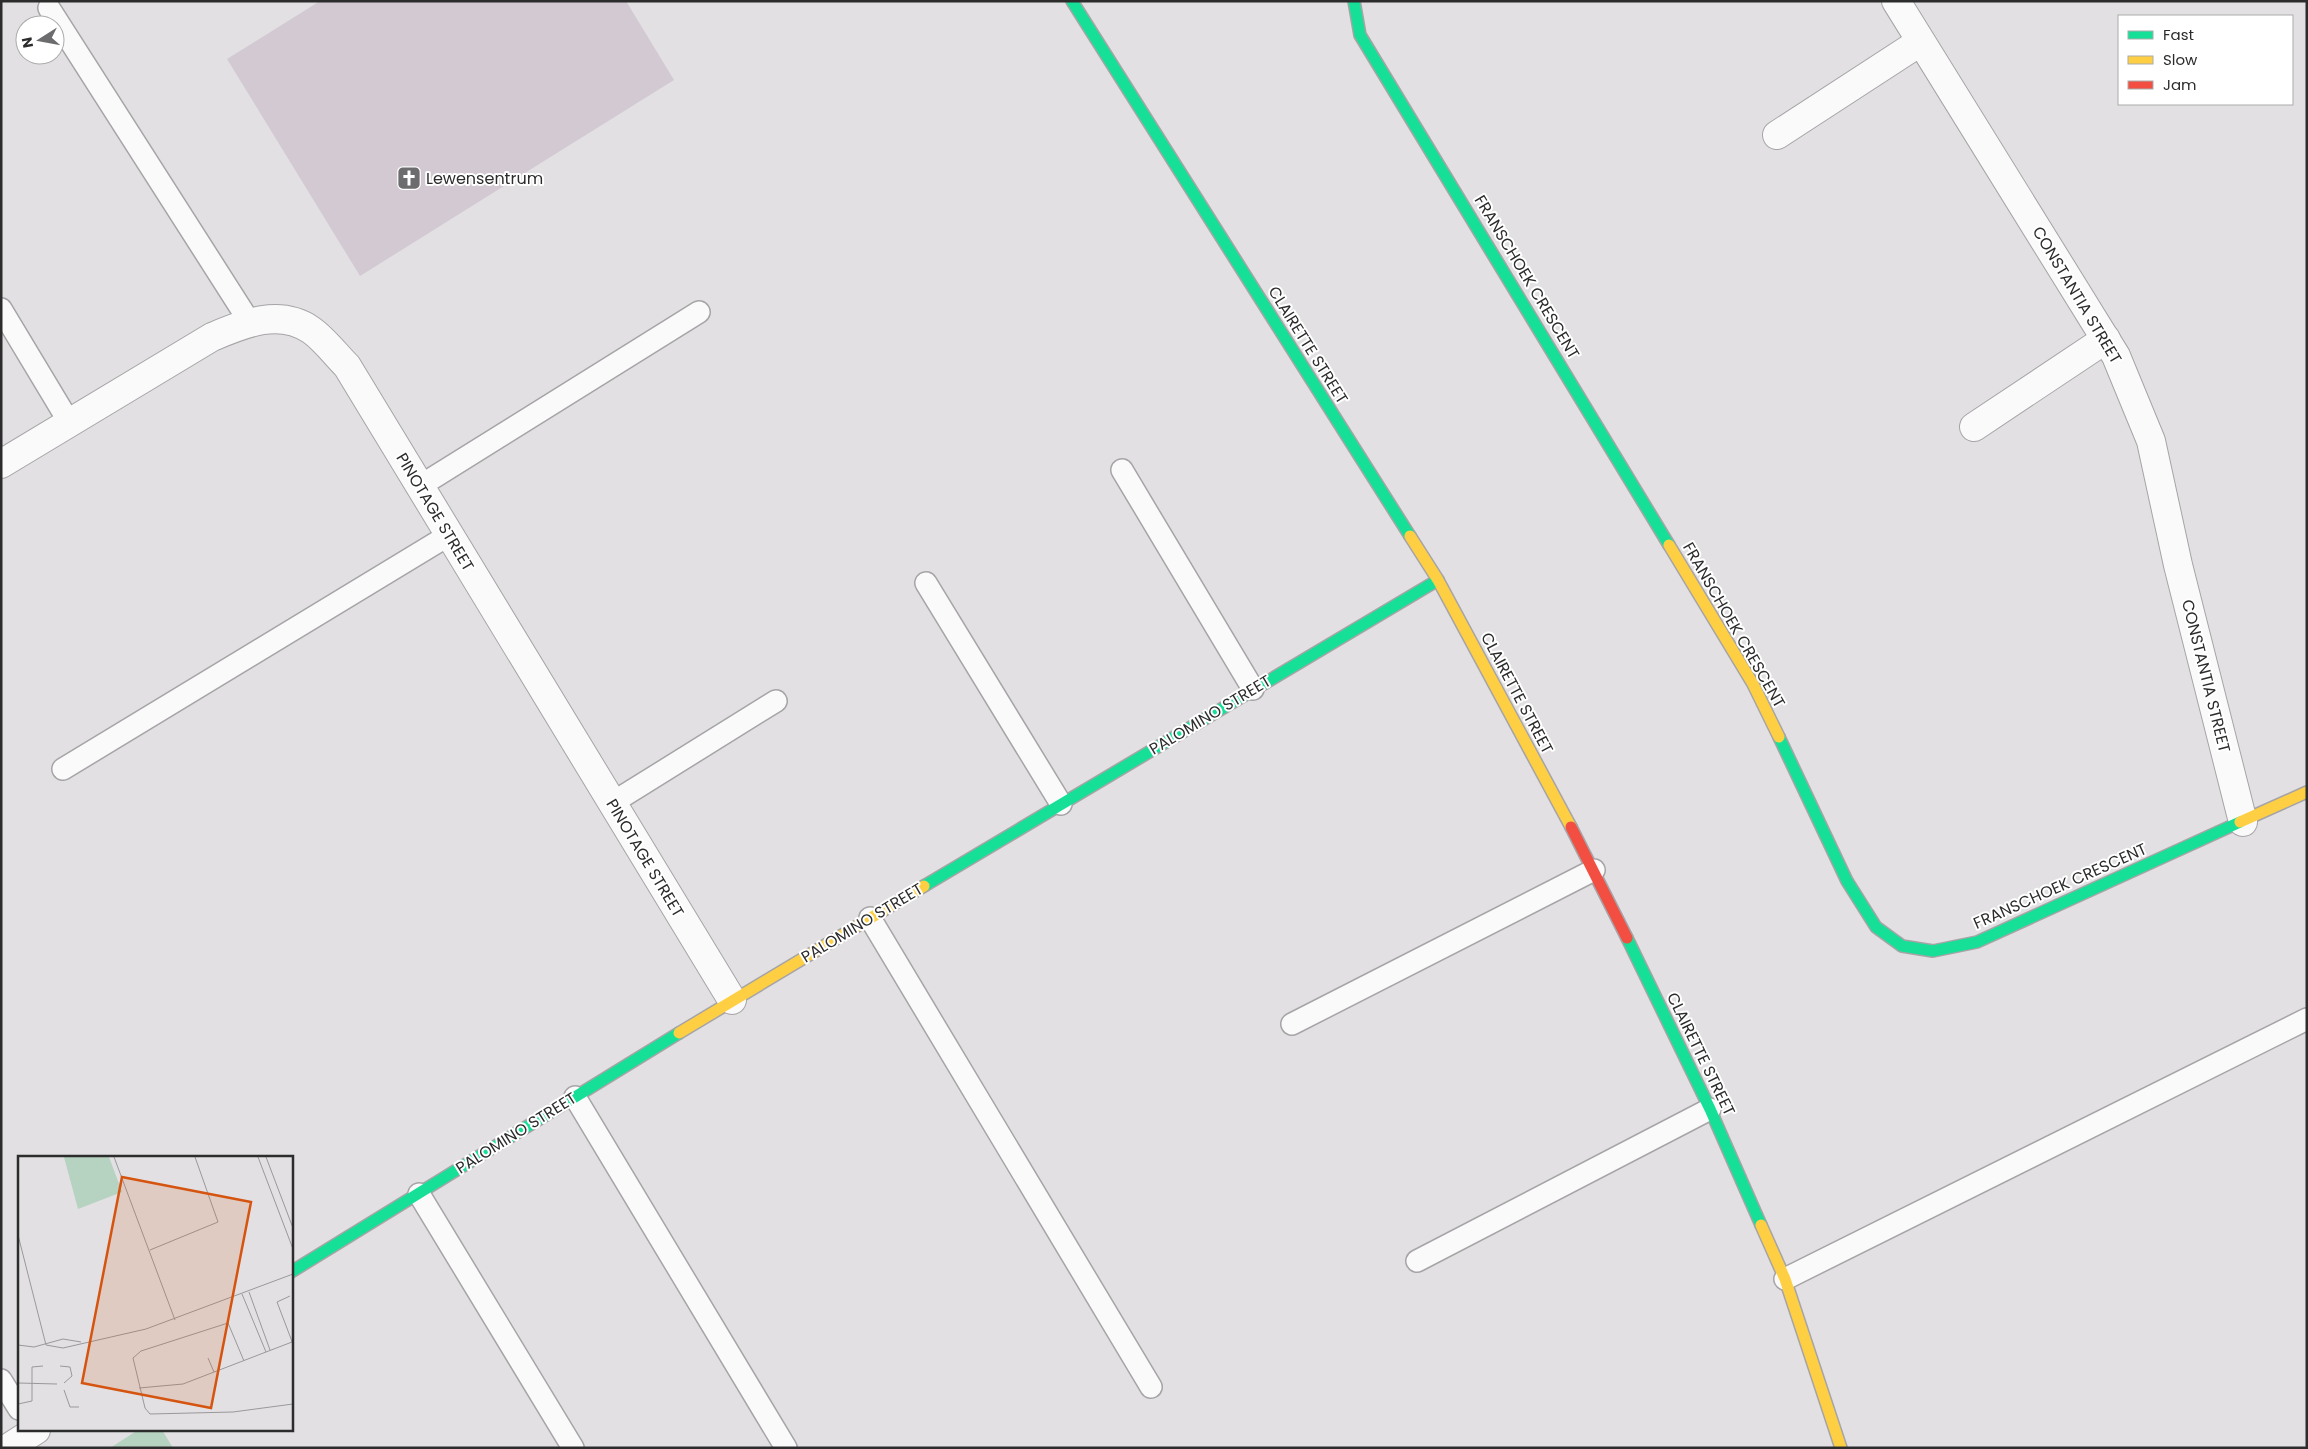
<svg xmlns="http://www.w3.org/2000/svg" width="2308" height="1449" font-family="Poppins,sans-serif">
	<rect width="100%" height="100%" fill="#e2e0e3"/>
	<path fill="#b6d2c0" d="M138,1430H162L173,1448H110Z"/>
	<path fill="#d2c9d3" d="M320,1H626L674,80L360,276L227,59Z"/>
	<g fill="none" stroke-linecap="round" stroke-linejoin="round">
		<g stroke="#a6a4a6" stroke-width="24">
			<g id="lane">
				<path d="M49,8L249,321"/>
				<path d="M1,309L69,422"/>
				<path d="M1122,470L1253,689"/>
				<path d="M420,486L699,312"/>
				<path d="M926,583L1061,804"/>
				<path d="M63,769L449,535"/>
				<path d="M612,803L776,701"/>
				<path d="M870,918L1151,1387"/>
				<path d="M1292,1024L1594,870"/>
				<path d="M575,1097L786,1448"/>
				<path d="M419,1194L573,1448"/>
				<path d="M1417,1261L1710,1109"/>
				<path d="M1785,1279L2307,1019"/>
				<path d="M1,1380L19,1409"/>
			</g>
		</g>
		<g stroke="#a6a4a6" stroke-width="30">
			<g id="street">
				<path d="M1896,1L2116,356L2151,441L2178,565L2243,822"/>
				<path d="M1777,135L1920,42"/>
				<path d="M1974,427L2106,339"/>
				<path d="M1,464L212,337C243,324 279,308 311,330C324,339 336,355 347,366L732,1000"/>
				<path d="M8,1448L36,1430"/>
			</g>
		</g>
		<g stroke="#a6a4a6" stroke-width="14">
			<g id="fast">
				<path d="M1072,1L1410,536"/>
				<path d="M1354,1L1360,35L1669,545"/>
				<path d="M1779,737L1847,881L1876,927L1902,946L1933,951L1977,942L2240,822"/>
				<path d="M924,886L1438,580"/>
				<path d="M1627,938L1710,1109L1761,1225"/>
				<path d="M291,1272L679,1033"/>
			</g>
		</g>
		<g stroke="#a6a4a6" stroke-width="14">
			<g id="slow">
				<path d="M1410,536L1438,580L1571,827"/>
				<path d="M1669,545L1753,684L1779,737"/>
				<path d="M2240,822L2307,792"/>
				<path d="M679,1033L924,886"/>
				<path d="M1761,1225L1785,1279L1841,1448"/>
			</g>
		</g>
		<g stroke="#a6a4a6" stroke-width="14">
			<path id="jam" d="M1571,827L1627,938"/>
		</g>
		<use href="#lane" stroke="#fbfafb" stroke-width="21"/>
		<use href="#street" stroke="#fbfafb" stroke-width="28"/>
		<use href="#fast" stroke="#16e098" stroke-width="11"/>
		<use href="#slow" stroke="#ffcf43" stroke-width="11"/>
		<use href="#jam" stroke="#f24e42" stroke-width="11"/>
	</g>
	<defs>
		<g id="church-square" transform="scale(1.25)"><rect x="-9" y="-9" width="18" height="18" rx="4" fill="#6c6b6d" stroke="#fff"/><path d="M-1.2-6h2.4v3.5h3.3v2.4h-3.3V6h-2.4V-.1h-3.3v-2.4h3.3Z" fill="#fff"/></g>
	</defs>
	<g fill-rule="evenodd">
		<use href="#church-square" x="409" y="178"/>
	</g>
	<g text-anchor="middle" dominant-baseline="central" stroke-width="4" stroke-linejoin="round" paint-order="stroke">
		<g font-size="16" fill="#2d2c2d" stroke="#fff" text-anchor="start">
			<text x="426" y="178">Lewensentrum</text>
		</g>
		<g font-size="16" fill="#2d2c2d" stroke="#fff">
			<text transform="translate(1527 277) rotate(59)">FRANSCHOEK CRESCENT</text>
			<text transform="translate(2077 295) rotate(59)">CONSTANTIA STREET</text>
			<text transform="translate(1308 345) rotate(58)">CLAIRETTE STREET</text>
			<text transform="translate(435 512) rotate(59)">PINOTAGE STREET</text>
			<text transform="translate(1734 625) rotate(60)">FRANSCHOEK CRESCENT</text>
			<text transform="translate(2206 676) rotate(76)">CONSTANTIA STREET</text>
			<text transform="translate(1517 693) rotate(62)">CLAIRETTE STREET</text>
			<text transform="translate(1210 715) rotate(-31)">PALOMINO STREET</text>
			<text transform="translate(645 858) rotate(59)">PINOTAGE STREET</text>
			<text transform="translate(2060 886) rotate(-24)">FRANSCHOEK CRESCENT</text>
			<text transform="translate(862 923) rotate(-31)">PALOMINO STREET</text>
			<text transform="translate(1701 1054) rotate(64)">CLAIRETTE STREET</text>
			<text transform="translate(516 1133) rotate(-32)">PALOMINO STREET</text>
		</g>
	</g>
	<g transform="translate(18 1156)">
		<rect width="275" height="275" fill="#e2e0e3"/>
		<path d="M46,1H91L104,36L60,53Z" fill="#b6d2c0"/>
		<path fill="none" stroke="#9a989a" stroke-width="1" d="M96,1L157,164M240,1L275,93M248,1L275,72M0,79L28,189M132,94L200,66L177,1M231,136L252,194M224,138L248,196M272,140L259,146L275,188M0,189L16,191L45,183L63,186M28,189L45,192L128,173L275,118M190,202L196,216M226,205L210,167L123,195L115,202L127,252L132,258L215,256L275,248M42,210L52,211L54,220L46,227M0,227L39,228M14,227V211L25,210M121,232L165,228L274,186M46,234L52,251H61M0,248L14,245V227"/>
		<path fill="#d5540f" fill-opacity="0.15" stroke="#d5540f" stroke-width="2.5" d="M104,21L233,46L193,252L64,227Z"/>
		<rect width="275" height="275" fill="none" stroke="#2d2c2d" stroke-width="2.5"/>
	</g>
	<rect width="2308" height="1449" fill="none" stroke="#2d2c2d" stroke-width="5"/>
	<rect x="2118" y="15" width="175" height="90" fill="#ffffff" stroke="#ababab"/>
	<rect x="2128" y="31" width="25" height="8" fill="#16e098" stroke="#ababab"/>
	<text x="2163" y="40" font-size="15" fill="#2d2c2d">Fast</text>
	<rect x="2128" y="56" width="25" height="8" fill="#ffcf43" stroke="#ababab"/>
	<text x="2163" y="65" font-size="15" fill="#2d2c2d">Slow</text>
	<rect x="2128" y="81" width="25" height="8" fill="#f24e42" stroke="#ababab"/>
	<text x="2163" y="90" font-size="15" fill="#2d2c2d">Jam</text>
	<g transform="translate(40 40) rotate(259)"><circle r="24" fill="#ffffff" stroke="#ababab"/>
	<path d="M0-4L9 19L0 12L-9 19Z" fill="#6c6b6d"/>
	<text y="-8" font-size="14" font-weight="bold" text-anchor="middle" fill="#2d2c2d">N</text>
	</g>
</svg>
